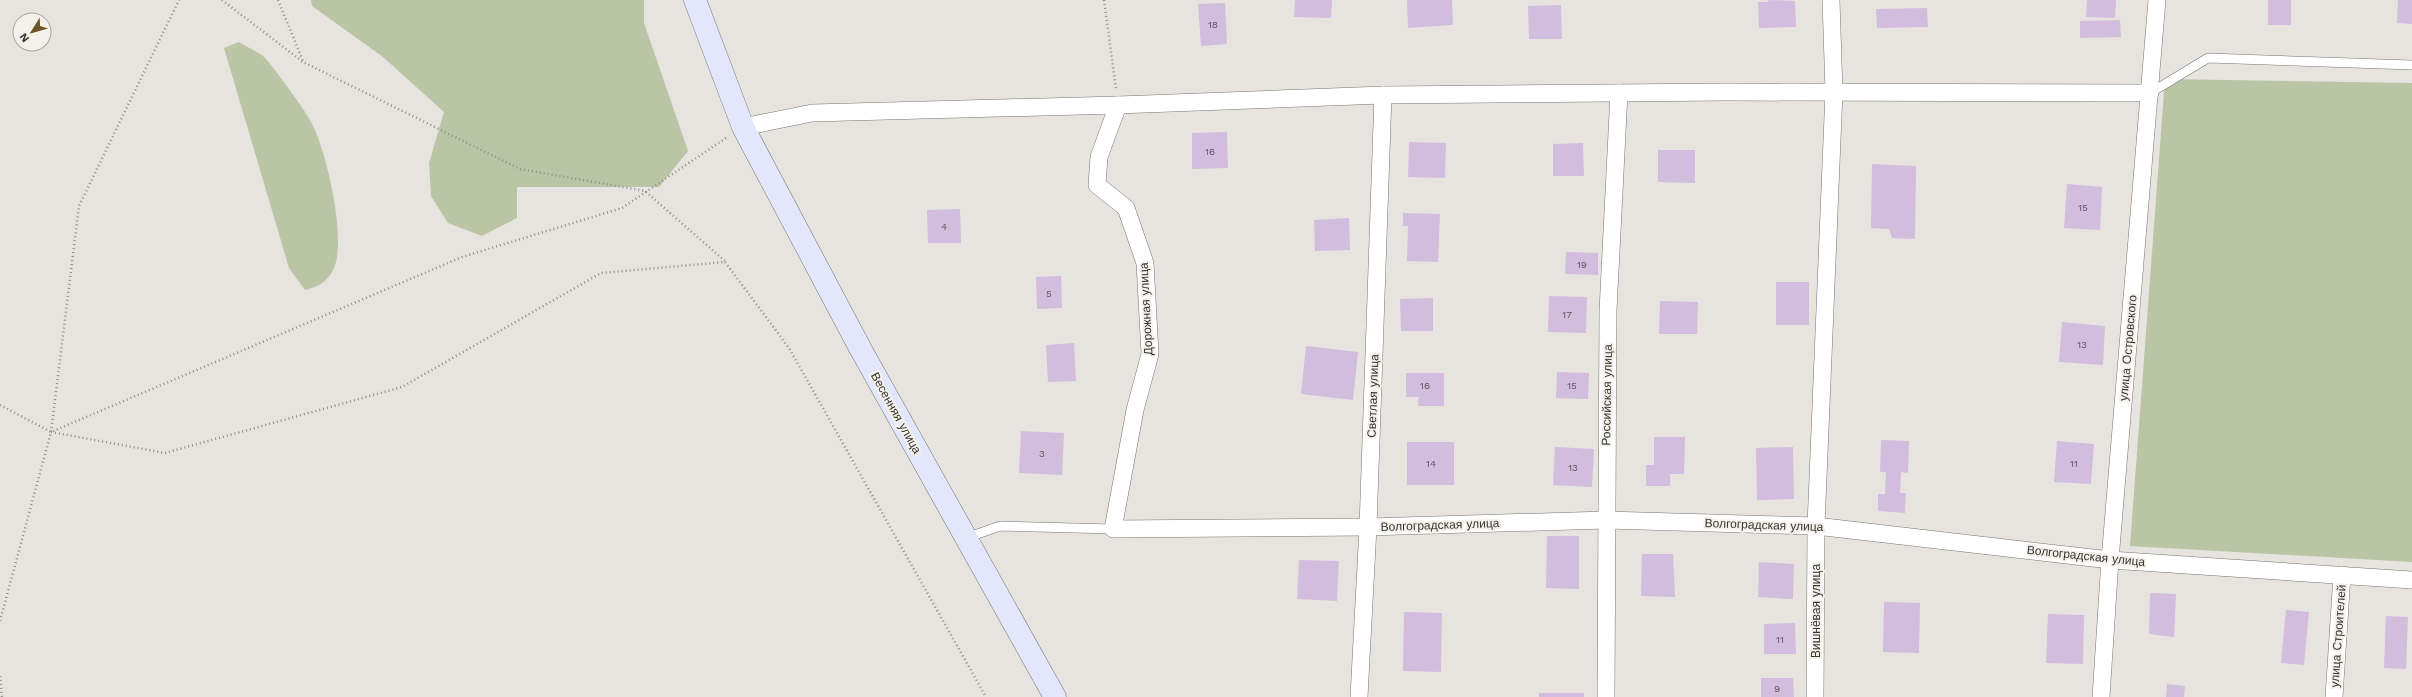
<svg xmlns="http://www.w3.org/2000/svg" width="2412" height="697" font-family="'Work Sans',sans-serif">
	<rect width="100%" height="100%" fill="#e7e3de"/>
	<g fill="#b9c5a5">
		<path d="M311,0H644V23L688,151L659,187H517V218L482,236L448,223L431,196L429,163L444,112L383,57L312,6Z"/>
		<path d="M239,42C247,47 256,51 263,56C271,63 304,109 310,120C326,147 348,242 333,270C327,282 318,287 305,290L289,268L224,48Z"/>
		<path d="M2165,79L2412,83V562L2130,546Z"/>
	</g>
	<g fill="#d2bdde">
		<path d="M1295,0H1332L1331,18L1294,17Z"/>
		<path d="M1407,0H1452L1453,25L1408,28Z"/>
		<path d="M1768,0L1795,1L1796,27L1759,28L1758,2H1768Z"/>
		<path d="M2087,0H2116L2115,18L2086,17Z"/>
		<rect x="2268" y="0" width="23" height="25"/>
		<path d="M2398,0H2412V24L2397,23Z"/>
		<path d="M1225,3L1227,44L1201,46L1198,4Z"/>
		<path d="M1561,5L1562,39H1529L1528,6Z"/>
		<path d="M1927,8L1928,27L1877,28L1876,9Z"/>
		<path d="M2120,20L2121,37L2080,38V21Z"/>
		<path d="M1227,132L1228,168L1192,169V133Z"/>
		<path d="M1409,142L1446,143L1445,178L1408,177Z"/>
		<path d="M1583,143L1584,176H1553V144Z"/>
		<path d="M1658,150H1695V183L1658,182Z"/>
		<path d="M1872,164L1916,166L1915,239L1892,238L1889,229L1871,228Z"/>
		<path d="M2067,184L2102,187L2100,230L2064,228Z"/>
		<path d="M960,209L961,243H928L927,210Z"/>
		<path d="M1403,213L1440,214L1438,262L1407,261L1408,226H1403Z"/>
		<path d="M1349,218L1350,250L1315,251L1314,220Z"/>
		<path d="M1566,252L1598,253V275L1565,274Z"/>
		<path d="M1061,276L1062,308L1037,309L1036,277Z"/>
		<rect x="1776" y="282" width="33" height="43"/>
		<path d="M1549,296L1587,297L1586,333L1548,332Z"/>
		<path d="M1433,298V331H1401L1400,299Z"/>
		<path d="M1660,301L1698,302L1697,334H1659Z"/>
		<path d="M2062,322L2105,326L2103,365L2059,362Z"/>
		<path d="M1074,343L1076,381L1048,382L1046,345Z"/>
		<path d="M1306,346L1358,352L1353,400L1301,394Z"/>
		<path d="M1557,372L1589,373L1588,399L1556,398Z"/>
		<path d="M1406,373H1444V406H1418L1419,397H1406Z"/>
		<path d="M1021,431L1064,433L1062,475L1019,473Z"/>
		<path d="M1654,437H1685L1684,474H1670V486H1646V465H1654Z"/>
		<path d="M1881,440L1909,441L1908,473L1901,472L1900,493H1906L1905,513L1878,511V494H1885L1886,472H1880Z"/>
		<path d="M2057,441L2094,444L2091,484L2054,482Z"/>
		<rect x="1407" y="442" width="47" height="43"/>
		<path d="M1555,447L1594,449L1592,487L1553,485Z"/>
		<path d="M1793,447L1794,499L1757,500L1756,448Z"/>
		<path d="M1547,536H1579V589L1546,588Z"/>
		<path d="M1642,554H1673L1675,597L1641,596Z"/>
		<path d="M1299,560L1339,561L1337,601L1297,599Z"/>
		<path d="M1759,562L1794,564L1793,599L1758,597Z"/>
		<path d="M2150,593L2176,594L2174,637L2149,634Z"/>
		<path d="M1884,602L1920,603L1919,653L1883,652Z"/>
		<path d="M2286,610L2309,612L2304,665L2281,663Z"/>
		<path d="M1404,612L1442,613L1441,672L1403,671Z"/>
		<path d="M2048,614L2084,615L2083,664L2046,663Z"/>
		<path d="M2386,616L2408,617L2406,669L2384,668Z"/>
		<path d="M1795,623L1796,654H1764V624Z"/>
		<path d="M1761,678H1793L1794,697H1761Z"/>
		<path d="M2167,684L2185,686L2184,697H2166Z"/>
		<rect x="1539" y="693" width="45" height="4"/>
	</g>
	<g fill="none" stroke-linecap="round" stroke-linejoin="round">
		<g stroke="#787571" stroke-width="10">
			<g id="lane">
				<path d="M2150,93L2208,58L2412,65"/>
				<path d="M966,538L1000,526L1113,529"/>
			</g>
		</g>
		<g stroke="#787571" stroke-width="18">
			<g id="street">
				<path d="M1118,105L1099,157L1097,185L1126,208L1145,263L1150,354L1135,410L1113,529L1368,527L1606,520L1816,526L2110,560L2412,580"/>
				<path d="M743,127L812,113L1118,105L1383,95L1726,92L2150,93"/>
				<path d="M1359,697L1368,527L1383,95"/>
				<path d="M1606,697L1608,311L1619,93"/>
				<path d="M1815,697L1816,526L1834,92L1831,0"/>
				<path d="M2101,697L2110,560L2157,0"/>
				<path d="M2334,697L2342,575"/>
			</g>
		</g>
		<g stroke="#787571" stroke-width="23">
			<path id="secondary" d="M695,0L743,127L860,348L1055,697"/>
		</g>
		<g stroke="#918f8b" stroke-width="2.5" stroke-dasharray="1 3" stroke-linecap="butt">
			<path d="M222,0L303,62L520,169L645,191L725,261"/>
			<path d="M278,0L303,61"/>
			<path d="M1104,0L1116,89"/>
			<path d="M0,405L51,432L462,257L622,208L726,138"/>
			<path d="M51,432L165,453L402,387L601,273L725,262L789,348L986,697"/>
			<path d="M0,621L51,432L79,206L179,0"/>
			<path d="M0,676L2,697"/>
		</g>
		<use href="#lane" stroke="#fff" stroke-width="9"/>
		<use href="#street" stroke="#fff" stroke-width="17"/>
		<use href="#secondary" stroke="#e2e7fd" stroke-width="22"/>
	</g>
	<g text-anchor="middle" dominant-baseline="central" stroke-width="4" stroke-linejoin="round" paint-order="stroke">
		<g font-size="10" fill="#5d575e">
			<text x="1213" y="24">18</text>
			<text x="1210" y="151">16</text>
			<text x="2083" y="207">15</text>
			<text x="944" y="226">4</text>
			<text x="1582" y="264">19</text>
			<text x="1049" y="293">5</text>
			<text x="1567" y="314">17</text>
			<text x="2082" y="344">13</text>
			<text x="1425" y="385">16</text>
			<text x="1572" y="385">15</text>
			<text x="1042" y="453">3</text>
			<text x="1431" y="463">14</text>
			<text x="2074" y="463">11</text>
			<text x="1573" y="467">13</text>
			<text x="1780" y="639">11</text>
			<text x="1777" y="688">9</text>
		</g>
		<g font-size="12" fill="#363533" stroke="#f4f1eb">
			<text transform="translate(1146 309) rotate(-93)">Дорожная улица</text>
			<text transform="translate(2128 348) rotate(-85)">улица Островского</text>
			<text transform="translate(1607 395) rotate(-89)">Российская улица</text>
			<text transform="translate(1373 396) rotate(-88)">Светлая улица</text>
			<text transform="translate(896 413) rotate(61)">Весенняя улица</text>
			<text transform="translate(1440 525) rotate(-2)">Волгоградская улица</text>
			<text transform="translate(1764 525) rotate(2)">Волгоградская улица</text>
			<text transform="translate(2086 556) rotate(6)">Волгоградская улица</text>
			<text transform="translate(1816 611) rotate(-90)">Вишнёвая улица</text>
			<text transform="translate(2338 636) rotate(-86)">улица Строителей</text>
		</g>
	</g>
	<g transform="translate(32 32) rotate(233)"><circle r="19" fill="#f4f1eb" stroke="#a8a6a1"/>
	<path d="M0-3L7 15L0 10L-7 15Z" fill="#6b5625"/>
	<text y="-6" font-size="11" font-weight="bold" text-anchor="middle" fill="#363533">N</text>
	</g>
</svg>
